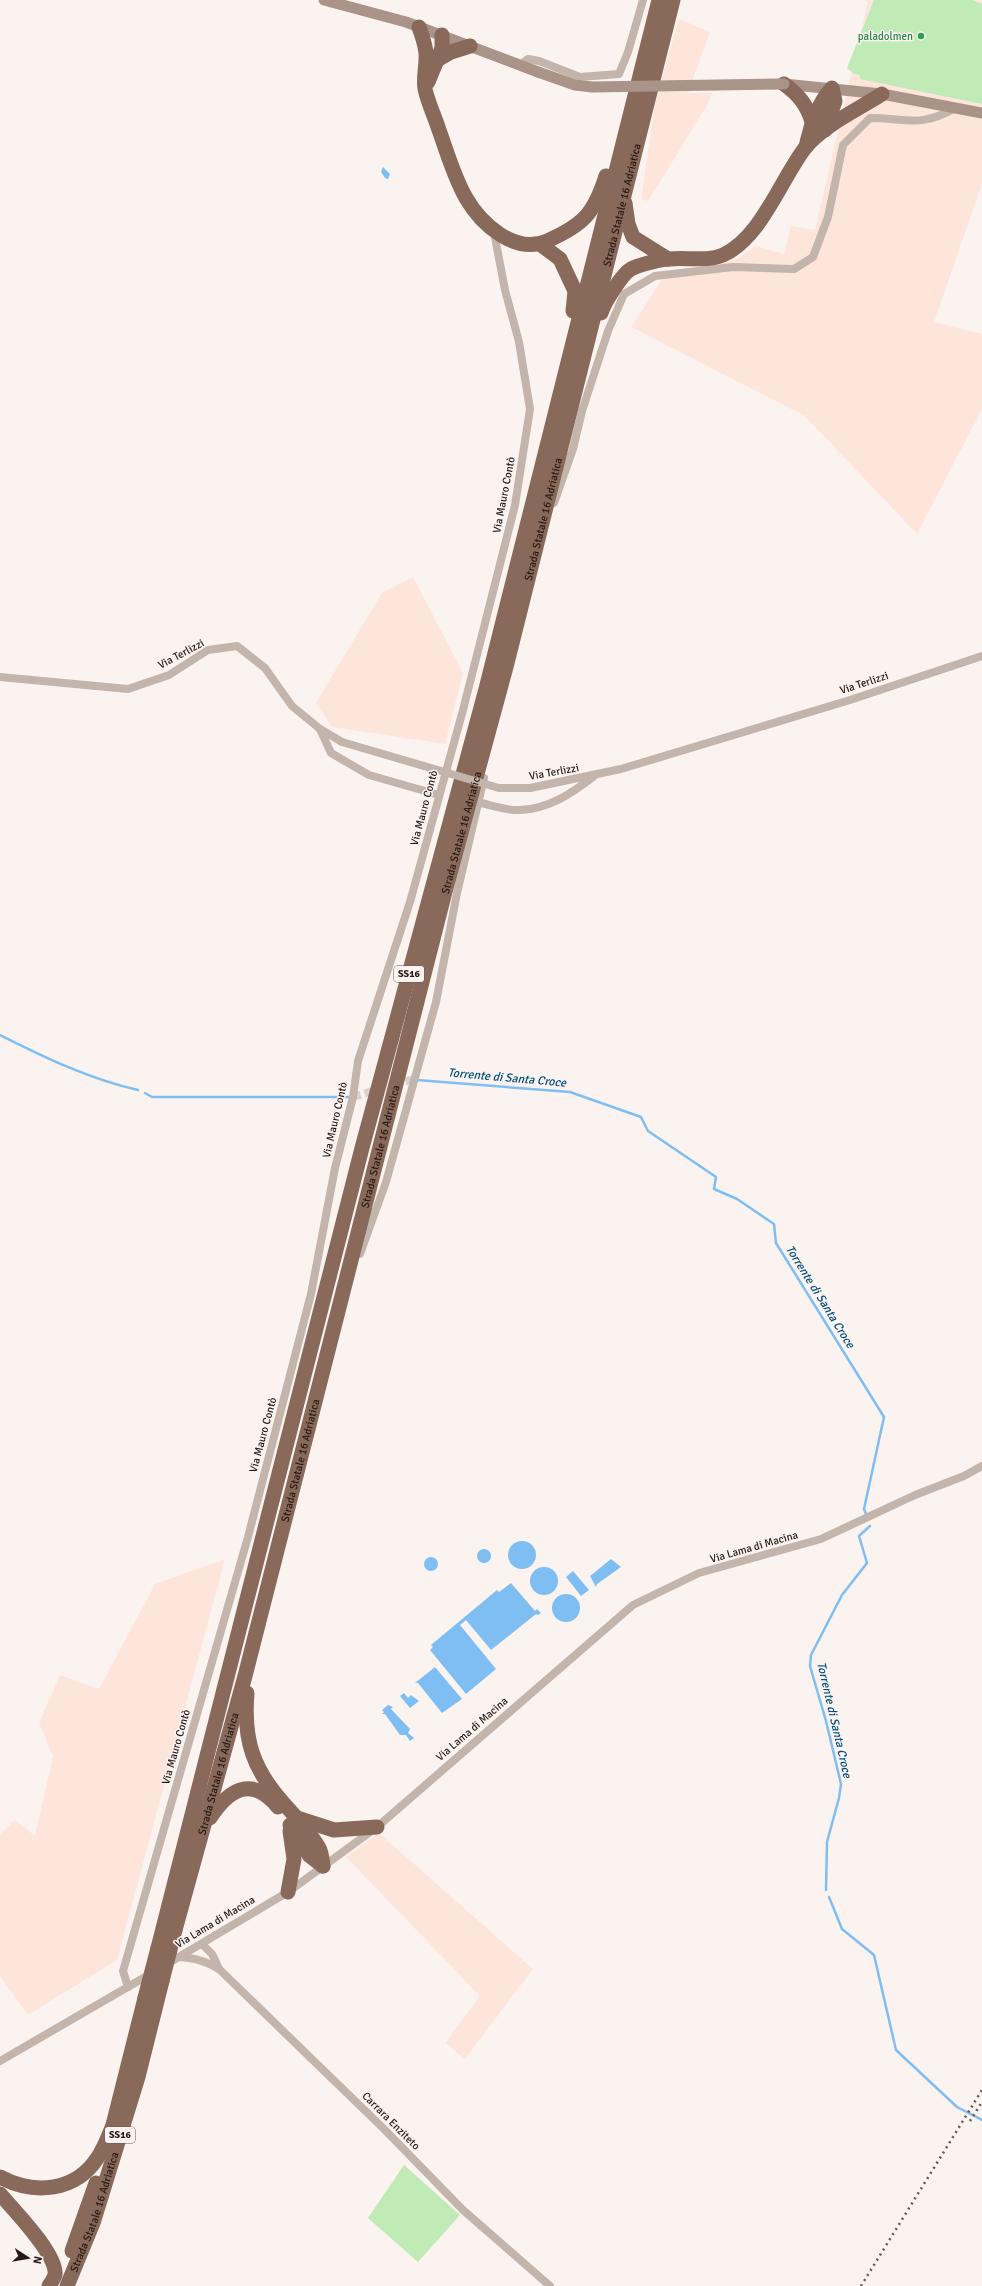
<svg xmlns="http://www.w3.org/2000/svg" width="982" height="2286" font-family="Signika,sans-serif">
	<rect width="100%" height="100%" fill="#fbf3f0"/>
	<g fill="#fee5db">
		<path d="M864,0H982V184L934,322L982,334V409L917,534L805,416L631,327L665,275L737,259L756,246L784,254L791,226L815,230L868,2Z"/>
		<path d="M679,19L710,32L688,93H712L709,102L648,201L641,199L656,98Z"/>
		<path d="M413,577L463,673L445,744L332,727L316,703L382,593Z"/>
		<path d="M225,1559L117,1960L28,2015L0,1976V1834L15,1820L35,1836L53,1756L39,1723L60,1675L99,1689L155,1584Z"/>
		<path d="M379,1833L533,1969L465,2059L445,2043L480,1996L346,1857Z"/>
	</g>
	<g fill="#c0eab6">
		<path d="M874,0H972L982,4V104L860,79V75L854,74L847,68Z"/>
		<path d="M404,2165L460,2215L418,2262L368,2218Z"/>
	</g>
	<g fill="#7fbef3">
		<path d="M383,167L390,174L388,179L385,178L381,172Z"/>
		<circle cx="522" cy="1555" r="14"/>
		<circle cx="484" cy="1556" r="7"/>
		<circle cx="431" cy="1564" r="7"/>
		<path d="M611,1559L621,1567L597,1584L596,1587L590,1576Z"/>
		<circle cx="544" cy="1581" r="14"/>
		<path d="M573,1571L589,1590L581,1596L566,1577Z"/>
		<path d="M511,1583L535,1611L537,1609L541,1613L538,1615L536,1614L491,1650L466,1620L460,1625L496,1669L466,1694L430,1650L433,1647L431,1645L497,1590L499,1592Z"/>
		<circle cx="566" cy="1608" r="14"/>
		<path d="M435,1667L462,1699L442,1713L418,1683H415Z"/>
		<path d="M404,1693L408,1698L411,1695L419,1701L410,1708L400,1696Z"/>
		<path d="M388,1705L393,1707L391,1709L410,1729L408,1733L414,1738L410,1741L406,1735H400L385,1714H382L384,1712L382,1710Z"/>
	</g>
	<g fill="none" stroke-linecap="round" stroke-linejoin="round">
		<g stroke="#7fbef3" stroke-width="2.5">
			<path d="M0,1035C44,1057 89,1079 138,1090"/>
			<path d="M417,1080L570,1092L641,1117L648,1131L716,1177L714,1189L737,1199L774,1224L776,1243L884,1417L864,1509L866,1514"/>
			<path d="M145,1093L152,1097H351"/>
			<path d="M826,1890L827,1842L839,1798L841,1784L826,1721L810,1666L811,1655L842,1595L867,1563L859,1536L870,1526"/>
			<path d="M829,1897L842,1929L874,1955L896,2050L957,2107L982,2120"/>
		</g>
		<g stroke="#dbd2cf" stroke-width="8" stroke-dasharray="8 4" stroke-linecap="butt">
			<path d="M394,1085L414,1079"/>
			<path d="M353,1097L379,1089"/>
		</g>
		<g stroke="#c3b4ac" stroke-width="8">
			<path d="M520,65L528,59L539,61L580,77L619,74L628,52L643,0"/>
			<path d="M554,503L573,449L582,411L608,331L624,294L655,276L733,267L794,269L813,257L828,217L843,145L870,118C906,118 921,128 955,108"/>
			<path d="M0,677L128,689L169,675L208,650L237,646L265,668L292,706L320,729L342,742"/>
			<path d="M320,729L331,753L369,775L439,795"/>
			<path d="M530,788L621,769L850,700L982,656"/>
			<path d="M477,802C491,805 507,811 520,810C549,809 572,793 593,777"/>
			<path d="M360,1254L386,1182L436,1002L457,893L484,778"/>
			<path d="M202,1944L212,1954L219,1969"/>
			<path d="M179,1957C195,1958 205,1961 219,1969L384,2129L463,2210L550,2286"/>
			<path d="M167,1964L288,1892L377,1827L633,1605L699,1573L821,1539L915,1495L964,1476L982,1466"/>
			<path d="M128,1987L123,1971L248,1537L311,1294L335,1168L353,1097L358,1061L410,902L463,710L515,505L530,409L519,342L505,290L494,232"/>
			<path d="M0,2061L152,1973"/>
		</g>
		<g stroke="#aa9389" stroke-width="11">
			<path d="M324,0L406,22L538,72"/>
			<path d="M784,84L882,94L982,113"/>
		</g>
		<g stroke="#88695a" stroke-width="15">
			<path d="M419,27C422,35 425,44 426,53C427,65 423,77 425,89C428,103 435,117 439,130C447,152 454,177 466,198C481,224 515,255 547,241C583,225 594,214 606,176"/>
			<path d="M437,60L451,52L470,46"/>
			<path d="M428,82L442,48V35"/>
			<path d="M784,84C799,95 807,105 812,122"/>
			<path d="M806,147C811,125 817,105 832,88L835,101L825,130"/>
			<path d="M625,203L628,224L633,237L668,259"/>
			<path d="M540,244L560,259L575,291L573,311"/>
			<path d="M601,313C604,303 622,274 631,269C638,265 662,259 669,259C687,257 707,262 723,255C761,238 781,179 805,148C822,126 859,109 882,94"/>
			<path d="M247,1693C243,1740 253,1770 285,1805C297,1818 310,1832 319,1848C322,1853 322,1861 323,1866"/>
			<path d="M210,1818C229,1789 252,1775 278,1807"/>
			<path d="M297,1818L334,1830L377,1827"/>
			<path d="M290,1825L309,1855L323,1866"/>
			<path d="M288,1892L294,1859L290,1831"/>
			<path id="s1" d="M175,1930L245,1676L445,892L506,667L673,0"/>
			<path d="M158,1948L362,1148L486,689L659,0"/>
			<path d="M112,2129L145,1998"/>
			<path d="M0,2177C34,2195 76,2192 98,2157C105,2147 109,2134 114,2123"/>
			<path d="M0,2194C13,2209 58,2255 55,2275C54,2278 51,2283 49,2286"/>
			<path d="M72,2251L96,2183"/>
			<path id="s2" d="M67,2286L93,2223L138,2077L162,1981"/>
		</g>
		<g stroke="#625752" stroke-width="2.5" stroke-dasharray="2 4" stroke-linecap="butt">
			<path d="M970,2121L982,2102"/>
			<path d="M861,2286L982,2090"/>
		</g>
		<path stroke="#c3b4ac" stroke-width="8" d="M342,742L499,788H530"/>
		<path stroke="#aa9389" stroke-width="11" d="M538,72L575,85L592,87L784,84"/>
		<g stroke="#88695a" stroke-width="15">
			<path d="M162,1981L175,1930"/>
			<path d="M145,1998L158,1948"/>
		</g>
	</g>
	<circle fill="#2e9e5b" stroke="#fbf3f0" stroke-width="1.5" cx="921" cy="36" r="4"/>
	<g text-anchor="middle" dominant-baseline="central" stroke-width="3" stroke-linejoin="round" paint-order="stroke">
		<g fill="#fbf3f0" stroke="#675b56" stroke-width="1">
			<rect x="394" y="966" width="30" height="16" rx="3"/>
			<rect x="105" y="2127" width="30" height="16" rx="3"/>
		</g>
		<g font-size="10" font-weight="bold" fill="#271a14">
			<text x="409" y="974">SS16</text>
			<text x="120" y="2135">SS16</text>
		</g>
		<g font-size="11" fill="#27864d" stroke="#fbf3f0" text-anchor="end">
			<text x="913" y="36">paladolmen</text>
		</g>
		<g font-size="11" fill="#271a14" stroke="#fbf3f0">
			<text stroke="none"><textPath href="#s1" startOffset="1782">Strada Statale 16 Adriatica</textPath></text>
			<text transform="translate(504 495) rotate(-79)">Via Mauro Contò</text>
			<text stroke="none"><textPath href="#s1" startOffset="1458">Strada Statale 16 Adriatica</textPath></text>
			<text transform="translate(181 654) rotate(-28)">Via Terlizzi</text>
			<text transform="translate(864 683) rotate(-18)">Via Terlizzi</text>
			<text transform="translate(554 772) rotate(-10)">Via Terlizzi</text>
			<text transform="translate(424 808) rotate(-75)">Via Mauro Contò</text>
			<text stroke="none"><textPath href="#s1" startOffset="1134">Strada Statale 16 Adriatica</textPath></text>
			<text transform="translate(335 1120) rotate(-77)">Via Mauro Contò</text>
			<text stroke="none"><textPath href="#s1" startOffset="810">Strada Statale 16 Adriatica</textPath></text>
			<text transform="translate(263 1435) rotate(-75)">Via Mauro Contò</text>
			<text stroke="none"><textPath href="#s1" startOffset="486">Strada Statale 16 Adriatica</textPath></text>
			<text transform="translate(754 1547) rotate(-16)">Via Lama di Macina</text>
			<text transform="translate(472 1729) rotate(-41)">Via Lama di Macina</text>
			<text transform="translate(176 1747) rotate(-74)">Via Mauro Contò</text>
			<text stroke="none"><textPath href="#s1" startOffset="162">Strada Statale 16 Adriatica</textPath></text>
			<text transform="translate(215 1922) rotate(-31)">Via Lama di Macina</text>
			<text transform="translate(391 2121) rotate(45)">Carrara Enziteto</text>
			<text stroke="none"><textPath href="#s2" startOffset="79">Strada Statale 16 Adriatica</textPath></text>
		</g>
		<g font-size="12" font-style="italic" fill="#004e7e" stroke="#fbf3f0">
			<text transform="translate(507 1078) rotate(5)">Torrente di Santa Croce</text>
			<text transform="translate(820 1297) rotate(58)">Torrente di Santa Croce</text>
			<text transform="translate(834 1720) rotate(77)">Torrente di Santa Croce</text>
		</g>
	</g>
	<g transform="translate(28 2258) rotate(102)" stroke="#fbf3f0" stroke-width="3" paint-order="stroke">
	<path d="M0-3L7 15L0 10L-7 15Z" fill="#271a14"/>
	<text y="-6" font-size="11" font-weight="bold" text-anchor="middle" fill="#271a14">N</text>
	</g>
</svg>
